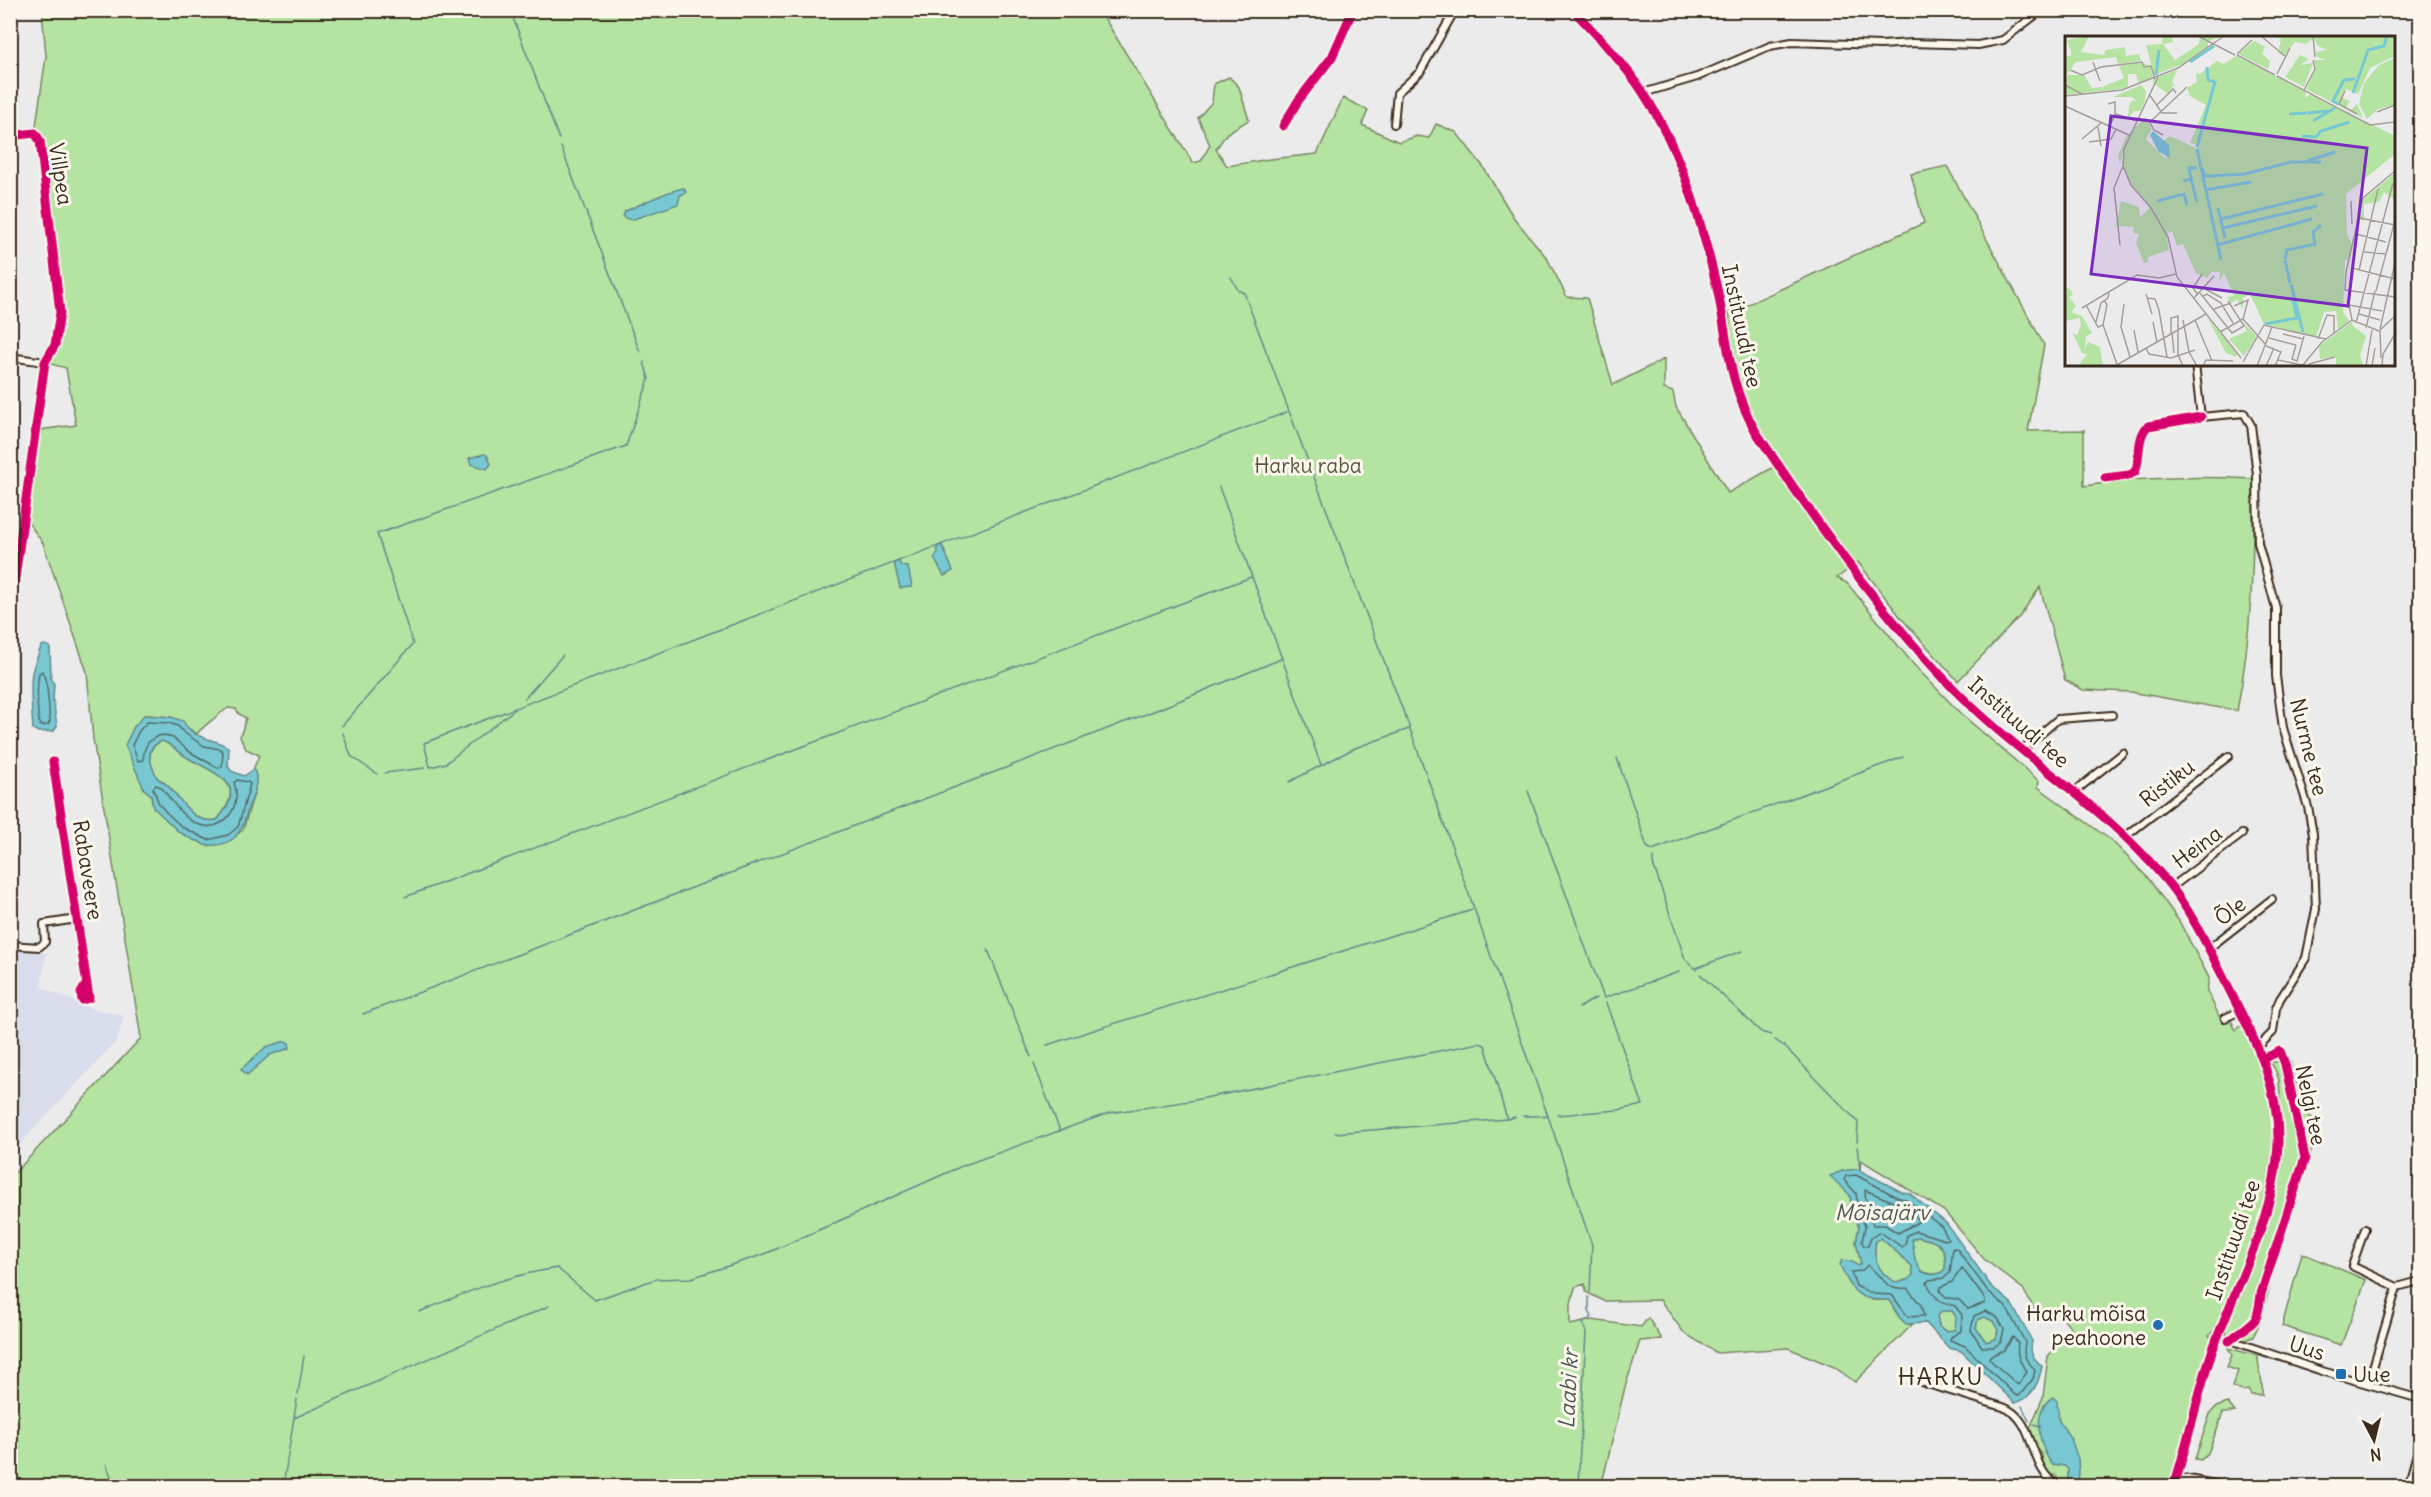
<svg xmlns="http://www.w3.org/2000/svg" width="2431" height="1497" font-family="Delius,sans-serif">
	<rect width="100%" height="100%" fill="#ebebec"/>
	<filter id="ink" filterUnits="userSpaceOnUse"><feTurbulence type="fractalNoise" baseFrequency=".0167" numOctaves="2"/><feDisplacementMap in="SourceGraphic" scale="12" xChannelSelector="R" yChannelSelector="G"/><feConvolveMatrix kernelMatrix="1 2 1 2 8 2 1 2 1" color-interpolation-filters="sRGB"/></filter>
	<g filter="url(#ink)">
		<path fill="#d8dceb" d="M11,949L46,953L41,987L89,1008L124,1016L117,1040L11,1154Z"/>
		<g fill="#b4e3a2" stroke="#788660" stroke-width="1.5" fill-rule="evenodd">
			<path d="M42,11H1100L1193,163L1201,161L1210,145L1198,118L1212,102L1214,84L1229,77L1239,87L1249,120L1227,133L1216,149L1227,166L1270,159L1317,154L1343,98L1368,110L1362,125L1399,142L1417,136L1429,138L1436,124L1456,132L1482,165L1514,218L1547,258L1567,297L1587,298L1613,385L1664,359V389L1673,392L1676,407L1728,493L1781,463C1766,439 1749,415 1740,388C1732,364 1731,338 1729,313L1924,223L1911,174L1947,166L2044,345L2028,431L2084,430V486C2141,477 2196,476 2253,479C2254,557 2252,635 2237,711L2131,692L2083,690L2065,680L2040,587L2020,616L1958,681L1902,619L1858,562L1837,578L1847,583L1914,665L1960,713L2039,781L2038,787L2112,841L2148,878L2179,921L2209,978L2207,991L2222,1022L2230,1019L2236,1030L2241,1026L2243,1027L2255,1048L2254,1055C2264,1061 2266,1077 2268,1088C2282,1154 2262,1214 2239,1275C2235,1287 2226,1317 2218,1326C2216,1330 2211,1332 2209,1336L2214,1337L2189,1415L2171,1484L2168,1486H2063L2055,1475H2049L2043,1468L2042,1454L2035,1446L2030,1428L2043,1397L2048,1356L2072,1330L2058,1312L2038,1316L2023,1289L1984,1259L1944,1211L1861,1160L1860,1171L1857,1169L1850,1195L1852,1210L1859,1227L1856,1242L1861,1263L1858,1266L1872,1300H1889C1895,1310 1899,1322 1912,1325L1855,1382L1834,1367L1788,1348L1717,1353L1684,1333L1660,1300L1604,1301L1586,1292L1585,1284L1575,1287L1570,1308V1325L1592,1320L1641,1327L1648,1318L1662,1339L1640,1341L1625,1387L1603,1479L1622,1486H11V1450L20,1447L11,1446L10,1178L141,1038L93,739L87,672L43,543L25,518L39,430L76,425L66,368L51,364L60,312L40,141L35,133L46,56ZM228,708L236,709L239,714L246,718L240,737L246,749L259,755L253,770L256,777L255,790L243,830L224,843L208,846L179,832L153,807L151,795L145,789L126,745L134,727L147,715L171,717L197,734C200,729 222,712 228,708Z"/>
			<path d="M11,693L17,706L15,769L11,782Z"/>
			<path d="M162,741C173,744 180,754 190,759C220,776 248,784 217,820C186,825 180,789 157,778C150,763 143,748 162,741Z"/>
			<path d="M2270,1062H2291L2295,1082L2302,1094L2308,1115L2315,1120L2318,1131L2279,1247L2262,1318L2253,1337L2243,1341L2228,1335L2226,1330L2266,1225L2276,1190L2283,1153L2279,1080L2275,1069Z"/>
			<path d="M1917,1237C1939,1241 1948,1246 1945,1269C1938,1277 1929,1274 1921,1271L1915,1260L1911,1239Z"/>
			<path d="M1881,1238L1912,1266L1913,1275L1909,1279L1898,1283C1881,1277 1871,1259 1876,1241Z"/>
			<path d="M2302,1253L2366,1280L2341,1345L2282,1326Z"/>
			<path d="M1942,1310L1952,1311L1957,1317L1956,1330L1945,1331L1939,1326L1937,1316Z"/>
			<path d="M1985,1317L1993,1321L1998,1330L1996,1339L1986,1342L1976,1328L1978,1319Z"/>
			<path d="M2228,1348L2258,1356C2258,1372 2264,1379 2262,1395H2251L2248,1390L2242,1391L2232,1387L2238,1371L2227,1367L2232,1355Z"/>
			<path d="M2228,1403L2235,1412L2223,1413L2208,1453L2201,1460L2195,1459L2210,1414L2216,1407Z"/>
		</g>
		<g fill="#78c8d3" stroke="#60898b" stroke-width="1.5" fill-rule="evenodd">
			<path d="M684,188L686,193L680,195L678,204L631,220L623,217L625,211C645,203 663,192 684,188Z"/>
			<path d="M484,454L487,455L491,464L487,469L471,464L469,458Z"/>
			<path d="M942,545L953,571L944,576L934,558L938,553L937,547Z"/>
			<path d="M899,561L901,566L908,567L912,587L900,588L894,563Z"/>
			<path d="M44,645L50,647L51,679L54,684L53,699L57,726L54,731L38,732L33,729C32,716 29,680 33,669C35,661 39,655 41,646Z"/>
			<path d="M144,715L171,717L183,721C195,742 215,737 229,748L228,765L231,771L244,776L253,770L255,771C257,781 256,790 252,799C251,802 249,805 248,808C243,833 233,848 204,845L199,841H195L179,832L153,807L151,795L144,789L125,745L134,727ZM162,741C172,744 180,754 190,759C220,776 249,784 217,820C186,825 180,789 157,778C150,763 143,748 162,741Z"/>
			<path d="M285,1041L289,1043L290,1048L270,1055L247,1075L241,1069L266,1047Z"/>
			<path d="M1857,1169L1902,1192L1909,1193L1946,1223L1991,1286L2011,1303L2032,1341C2029,1354 2033,1358 2042,1366C2039,1382 2032,1399 2015,1403L1961,1351L1949,1348L1926,1323L1906,1324L1900,1318L1889,1300C1856,1301 1853,1292 1840,1265L1842,1260L1852,1262L1858,1266L1861,1263L1856,1242L1859,1227L1852,1210L1850,1195L1830,1176L1842,1171ZM1918,1237C1939,1241 1948,1246 1945,1269C1938,1277 1929,1275 1921,1271L1915,1260L1912,1239ZM1881,1238L1912,1266L1913,1275L1909,1279L1898,1283C1881,1277 1871,1259 1876,1241ZM1942,1311H1952L1956,1317L1955,1330L1945,1331L1939,1326L1937,1316ZM1985,1317L1993,1321L1998,1330L1996,1339L1986,1342L1976,1328L1978,1319Z"/>
			<path d="M2053,1397L2057,1401L2059,1421L2071,1439L2078,1459L2079,1474L2077,1486L2068,1483V1469L2064,1466L2052,1464C2039,1448 2031,1410 2053,1397Z"/>
		</g>
		<g fill="none" stroke-linecap="round" stroke-linejoin="round">
			<g stroke="#536966" stroke-width="1.5">
				<path d="M42,671C49,685 48,706 50,722L48,725L41,726C36,719 37,684 39,673Z"/>
				<path d="M147,722L169,723L178,726L183,732L204,746L220,749L223,752L222,767L218,768L190,752L173,738L163,735C148,738 144,746 143,760L138,761L132,745L139,731Z"/>
				<path d="M237,780L248,782L250,784L238,827L228,835L208,840L182,827L167,813L159,804L153,788L156,785L161,787C171,799 182,818 197,824C223,835 243,806 234,783Z"/>
				<path d="M1856,1175L1899,1198L1906,1199L1942,1227L1948,1239L1945,1240L1916,1231L1907,1235L1905,1245L1902,1247L1880,1232L1871,1238L1868,1246H1864L1862,1242L1865,1226L1858,1209L1856,1193L1844,1180L1846,1176Z"/>
				<path d="M1865,1190L1903,1206L1917,1218L1918,1222L1898,1233L1885,1225H1873L1866,1207Z"/>
				<path d="M1953,1248L1957,1249L1987,1290L2006,1307L2025,1342L2024,1351L2026,1359L2035,1370L2033,1379L2019,1396L2015,1395L1965,1346L1950,1340L1951,1337L1961,1331L1962,1315L1955,1306C1938,1302 1935,1298 1927,1283L1929,1280L1944,1278L1950,1273Z"/>
				<path d="M1868,1265L1889,1286L1897,1289L1907,1288L1921,1305L1924,1316L1908,1317L1892,1295L1873,1294L1856,1286L1851,1272L1861,1271Z"/>
				<path d="M1962,1268L1985,1299V1303L1968,1309L1959,1300L1946,1297L1940,1291L1941,1287L1952,1282Z"/>
				<path d="M1985,1311L1997,1317L2004,1329L2001,1342L1994,1347H1982L1971,1330L1974,1316Z"/>
				<path d="M2013,1337L2018,1343C2016,1356 2020,1362 2027,1372L2018,1385L1989,1359L1990,1356L2004,1350Z"/>
			</g>
			<g stroke="#60898b" stroke-width="1.5">
				<path d="M510,10L559,139"/>
				<path d="M561,147L640,352"/>
				<path d="M1231,277L1238,290L1244,293L1410,729L1548,1116L1592,1245L1590,1292"/>
				<path d="M1219,487L1321,765"/>
				<path d="M525,698L563,655"/>
				<path d="M342,726L413,644L377,534L626,446L649,379L644,362"/>
				<path d="M343,733L351,756L377,774"/>
				<path d="M1617,758L1647,847L1652,850L1903,757"/>
				<path d="M430,767L424,743L1287,412"/>
				<path d="M431,767L446,763L515,709"/>
				<path d="M385,773L425,768"/>
				<path d="M1289,782L1355,748L1409,729"/>
				<path d="M1528,791L1604,998L1679,972"/>
				<path d="M1653,857V864L1685,959L1697,970"/>
				<path d="M405,897L1251,577"/>
				<path d="M988,950L1031,1057"/>
				<path d="M1696,968L1742,951"/>
				<path d="M1700,974L1761,1032L1771,1035"/>
				<path d="M1579,1008L1596,998"/>
				<path d="M363,1014L1159,709L1281,659"/>
				<path d="M1775,1040L1784,1046L1858,1122L1857,1142"/>
				<path d="M1047,1045L1472,910"/>
				<path d="M1034,1064L1060,1131"/>
				<path d="M1557,1115L1618,1110L1643,1105L1606,1003"/>
				<path d="M1523,1116H1548"/>
				<path d="M1335,1133L1507,1119"/>
				<path d="M1857,1147L1860,1170"/>
				<path d="M419,1312C467,1292 504,1276 557,1268L595,1300L656,1279L691,1278L765,1254L962,1166L1109,1113L1190,1101L1479,1043L1485,1045L1507,1119L1515,1117"/>
				<path d="M298,1394L304,1356"/>
				<path d="M2022,1406L2029,1421"/>
				<path d="M294,1418L549,1306"/>
				<path d="M2034,1424L2041,1427"/>
				<path d="M106,1464L115,1486"/>
				<path d="M283,1486L297,1399"/>
				<path d="M1578,1486L1586,1332L1583,1323L1592,1317L1589,1311V1297"/>
			</g>
			<g stroke="#3b2a1e" stroke-width="10">
				<g id="minor">
					<path d="M1573,10C1595,33 1617,56 1636,82C1679,143 1700,216 1717,288C1729,343 1727,381 1756,432C1814,519 1876,607 1948,683C2015,754 2102,803 2164,878C2194,913 2213,958 2234,999C2258,1045 2279,1089 2278,1142C2276,1216 2236,1284 2212,1352C2197,1396 2188,1442 2174,1486"/>
					<path d="M1643,93L1697,77L1770,46L1792,42L1881,45L1912,43L1978,45L2003,40L2042,10"/>
					<path d="M1394,124L1397,93L1420,72L1455,10"/>
					<path d="M1283,126L1298,101L1332,57L1353,10"/>
					<path d="M10,136L35,133L40,141L60,312L55,345L45,362L10,614"/>
					<path d="M10,357L45,362"/>
					<path d="M2195,364L2201,417L2244,413L2251,425L2257,475L2258,543L2276,608V676L2283,728L2308,807L2313,834L2316,909L2306,958L2280,999L2276,1008L2273,1032L2258,1047"/>
					<path d="M2105,478L2129,475L2135,472C2141,459 2136,437 2148,426L2201,417"/>
					<path d="M2022,750L2058,719L2112,715"/>
					<path d="M53,762L89,998L82,1000L81,993L87,983"/>
					<path d="M2074,792L2123,753"/>
					<path d="M2126,836L2229,756"/>
					<path d="M2172,887L2242,834"/>
					<path d="M10,945L39,947L45,942L44,924L77,919"/>
					<path d="M2208,949L2272,899"/>
					<path d="M2225,1018L2240,1011"/>
					<path d="M2365,1229L2352,1266L2397,1287"/>
					<path d="M2218,1336L2322,1371L2420,1399"/>
					<path d="M1921,1382L2003,1407C2038,1420 2027,1470 2059,1486"/>
					<path d="M2368,1384L2397,1287L2420,1281"/>
					<path d="M2177,1477L2226,1486"/>
					<path d="M2113,1486H2122"/>
					<path d="M2408,1486L2420,1442"/>
				</g>
			</g>
			<use href="#minor" stroke="#fbf7ec" stroke-width="6"/>
			<g stroke="#fbf7ec" stroke-width="13">
				<g id="cycleway">
					<path d="M1573,10C1595,33 1617,56 1636,82C1679,143 1700,216 1717,288C1729,343 1727,381 1756,432C1814,519 1876,607 1948,683C2015,754 2102,803 2164,878C2194,913 2213,958 2234,999C2258,1045 2279,1089 2278,1142C2276,1216 2236,1284 2212,1352C2197,1396 2188,1442 2174,1486"/>
					<path d="M1283,126L1298,101L1332,57L1353,10"/>
					<path d="M10,136L35,133L40,141L60,312L55,345L45,362L10,614"/>
					<path d="M2105,478L2129,475L2135,472C2141,459 2136,437 2148,426L2201,417"/>
					<path d="M53,762L89,998L82,1000L81,993L87,983"/>
					<path d="M2229,1341C2254,1319 2257,1329 2261,1294L2305,1158L2285,1064L2280,1051L2267,1057"/>
				</g>
			</g>
			<use href="#cycleway" stroke="#d6006c" stroke-width="9"/>
		</g>
	</g>
	<g fill="#1f6fb2" stroke="#fbf7ec" stroke-width="2">
		<circle cx="2158" cy="1325" r="6"/>
		<rect x="2335" y="1368" width="12" height="12" rx="3"/>
	</g>
	<g text-anchor="middle" dominant-baseline="central" stroke-width="6" stroke-linejoin="round" paint-order="stroke">
		<g font-size="21" fill="#3b2a1e" stroke="#fbf7ec">
			<text transform="translate(61 174) rotate(81)">Villpea</text>
			<text transform="translate(1742 326) rotate(78)">Instituudi tee</text>
			<text transform="translate(2019 722) rotate(41)">Instituudi tee</text>
			<text transform="translate(2309 747) rotate(76)">Nurme tee</text>
			<text transform="translate(2167 783) rotate(-38)">Ristiku</text>
			<text transform="translate(2197 847) rotate(-37)">Heina</text>
			<text transform="translate(88 870) rotate(81)">Rabaveere</text>
			<text transform="translate(2230 911) rotate(-38)">Õle</text>
			<text transform="translate(2311 1105) rotate(78)">Nelgi tee</text>
			<text transform="translate(2233 1240) rotate(-71)">Instituudi tee</text>
			<text transform="translate(2307 1348) rotate(18)">Uus</text>
		</g>
		<g font-size="21" fill="#59583f" stroke="#fbf7ec">
			<text x="1308" y="465">Harku raba</text>
		</g>
		<g font-size="21" fill="#3b2a1e" stroke="#fbf7ec" text-anchor="end">
			<text x="2146" y="1313">Harku mõisa<tspan x="2146" dy="24">peahoone</tspan></text>
			<text x="2353" y="1374" text-anchor="start">Uue</text>
		</g>
		<g font-size="22" font-style="italic" fill="#4d5954" stroke="#fbf7ec">
			<text x="1882" y="1212">Mõisajärv</text>
			<text transform="translate(1568 1389) rotate(-87)">Laabi kr</text>
		</g>
		<g font-size="24" letter-spacing="1.5" fill="#3b2a1e" stroke="#fbf7ec">
			<text x="1941" y="1376">HARKU</text>
		</g>
	</g>
	<g transform="translate(2065 36)">
		<rect width="330" height="330" fill="#ebebec"/>
		<path d="M24,0L16,16L39,19L41,14L60,11L61,20L74,18L76,25L53,28L51,21L11,26L0,40V21L7,19L2,4ZM98,0H107L108,6L98,8L110,24L134,8L135,0H158L143,5V11L121,27L89,39L81,9L97,8ZM208,0H330V20L305,32L293,58L281,53L277,62L285,65L281,72L286,74L292,68L298,82L241,53L251,32L249,24H261L252,21L250,16L262,14L253,10L249,2L241,8L230,6L219,20L213,17L216,3ZM189,5L200,11L197,18L205,25L203,33L173,18ZM235,19L244,23L235,29L248,27L239,51L220,41ZM171,20L241,55L240,62L246,58L330,100V118L281,158L282,198L287,209L284,224H280L278,276L284,285L273,294L271,275L259,276L251,301L199,288L185,258L178,262V273L172,263L166,267L162,261L169,260L159,237L154,246L155,236H146L142,242L131,237L118,208L112,210L107,195L101,198L104,214L83,221V226L79,227L71,207L74,198L68,197L69,191L51,190L56,165L74,171L75,181L85,172L96,185L67,149L59,132V111L55,128L53,120L61,101L80,81L87,93L81,103L101,123L98,105L105,100L133,113L134,109L125,107L141,69L125,60L122,52L132,46L131,37L135,38L152,25L159,28ZM330,22V69L313,73L302,83L294,68L299,47L314,29ZM76,26L85,30L88,41L73,47L71,38H63V52L0,59L2,39H19L27,52L37,51L59,42L54,30ZM112,34L107,46L113,53L108,49L103,58L88,47V43ZM76,49L81,55L80,65L76,75H69L63,82L64,69L68,64L73,66L67,61H48ZM330,137V164L319,156L314,166L299,168V185L295,184L291,197L299,163ZM1,251L6,254L8,259L4,261L11,270L6,276L17,280L27,297L21,300L20,313L23,306L35,311L38,330H13L22,318L17,317L8,298L12,299L16,289L15,282L0,285ZM142,281L172,318L171,321L161,317ZM177,285L192,301L179,320L164,303L182,295ZM288,285L287,289L301,300L295,319L298,330H271V321L255,323L254,310Z" fill="#b4e3a2"/>
		<path d="M88,95L104,109L105,122L93,115L85,99Z" fill="#78c8d3"/>
		<path fill="none" stroke="#78c8d3" stroke-width="3" d="M125,26L149,10M91,39L94,14M288,57L303,14L319,10L322,0M273,68L268,65L279,44L290,43M243,77L263,75M224,78L242,77M248,85L270,72M237,100L251,101L256,95L284,86M132,111L150,46L143,44L142,31M132,113L156,224M242,125L270,116M137,132L140,140H146L180,138L226,126H256M126,142L124,132H132M118,145L126,143L132,166M140,154L186,146M92,165L119,158L122,169M153,172L160,202M156,183L258,158M158,192L252,170M152,209L247,183M220,223L222,214L250,208L248,196L256,189M220,224L225,247M226,248L238,296M200,288L232,282L228,265"/>
		<path fill="none" stroke="#a59e9a" stroke-width="1.5" d="M133,0L170,19M196,0L221,21M248,0L250,21M172,18L187,4M172,19L210,39M28,26L35,45M5,34L17,39L36,31L77,26L79,31L86,30L90,43M212,38L225,12M212,40L305,89L330,86M93,41L59,113L58,130L66,149L86,172L103,201L112,241L176,322M0,49L17,58M239,54L250,33L248,24M280,55L274,68L292,78M84,58L97,77H112M0,60L57,54L113,32L159,0M43,68L50,66V79M92,69L108,53L111,57M0,70L66,100M312,76L330,69M73,84L84,85L89,94L98,99M85,86L122,51M44,90L51,78L72,85M33,91L36,110M17,103L36,87M24,106L46,103L51,93M330,135L298,162L281,236L280,254L330,261M286,165L287,188M295,182L330,189M291,198L321,206M55,209L49,152L58,130M322,215L330,184M299,216L321,218M287,232L284,269L287,284L314,295M287,232L330,243M294,234L313,153M140,253L157,262M311,255L325,203M135,257L167,297L179,290L163,265M81,258L87,278M133,259L128,252L137,238M138,260L142,258L156,267L168,287M82,262L90,263L94,274L102,321M129,262L149,240M39,264L42,269L38,289L52,328M59,268L56,291L65,321M21,269L33,291L38,289M284,269L317,275M169,270L183,264L178,283M17,272L72,239L94,242L111,238M149,273L166,267M294,278L315,284M118,284L124,316L132,330M130,284L147,325M31,286L36,267L43,262L44,256M88,286L92,306M291,287L328,147M301,292L310,255M315,293L330,227M69,294L73,316M315,294L316,322M315,294L330,280M155,296L178,283L201,309M107,297L109,317M106,298V282L113,280V319L118,330M218,298L238,303M204,302L231,309M253,303L262,279L269,280V297M231,309L227,323L232,325L239,300M201,310L216,316L210,330M81,312L84,318L106,322L130,314M213,324L237,329M178,326L199,289L207,291M244,328L270,321M50,330L141,278M138,330L141,324L168,325M192,330L207,291L261,303M201,330L209,312M237,330L257,306L287,284M301,330L307,294M307,330L310,312M317,330L318,318L330,298"/>
		<path fill="#7b2cbf" fill-opacity="0.15" stroke="#7b2cbf" stroke-width="3" d="M46,80L302,112L283,270L26,238Z"/>
		<rect width="330" height="330" fill="none" stroke="#3b2a1e" stroke-width="3"/>
	</g>
	<rect width="2431" height="1497" fill="none" stroke="#fbf7ec" stroke-width="36"/>
	<rect x="18" y="18" width="2395" height="1461" fill="none" stroke="#3b2a1e" stroke-width="2" filter="url(#ink)"/>
	<g transform="translate(2374 1440) rotate(173)" stroke="#fbf7ec" stroke-width="4.5" paint-order="stroke">
	<path d="M0-4.5L10 22L0 15L-10 22Z" fill="#3b2a1e"/>
	<text y="-9" font-size="16" font-weight="bold" text-anchor="middle" fill="#3b2a1e">N</text>
	</g>
</svg>
